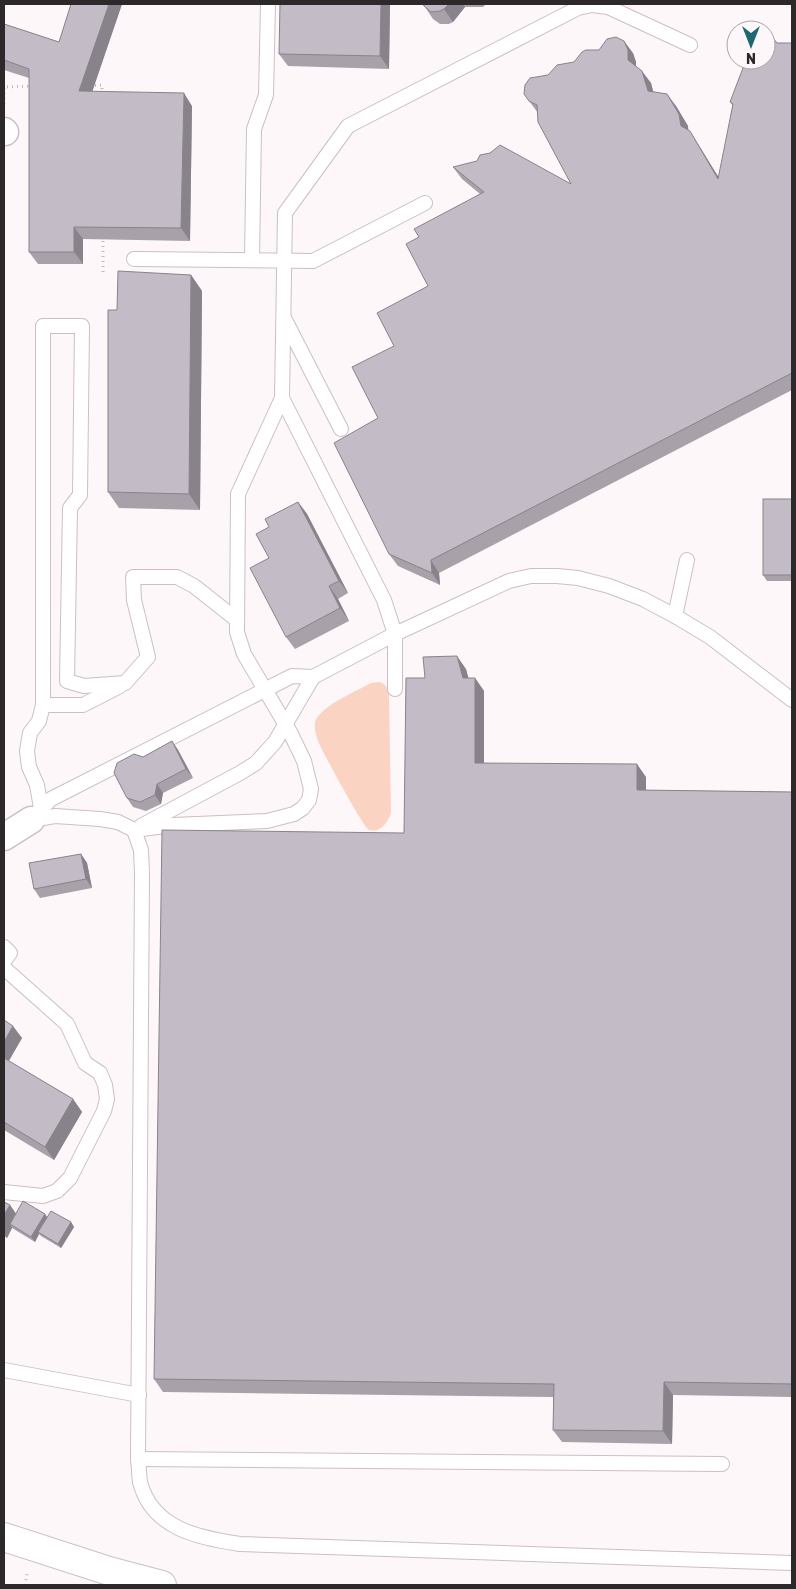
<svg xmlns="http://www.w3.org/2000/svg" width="796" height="1589" font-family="Rubik,sans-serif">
	<rect width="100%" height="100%" fill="#fef7fa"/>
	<path fill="#fad3c3" d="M379,682C385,683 387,687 389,693L391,813C388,822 380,834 369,830C363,827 322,751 318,741C316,735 314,728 315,722C320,706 357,691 371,683Z"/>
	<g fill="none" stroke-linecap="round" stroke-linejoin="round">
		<g stroke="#cbbfc5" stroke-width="16">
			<g id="lane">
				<path d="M134,259L313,261L425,203"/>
				<path d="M252,260L254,129L266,95L268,4"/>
				<path d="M284,318L341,429"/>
				<path d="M675,616L687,560"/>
				<path d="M395,689V634L384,600L282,398L285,213L348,126L578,8L592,5L608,7L690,45"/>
				<path d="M43,705H83L120,686"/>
				<path d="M41,808L37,785L29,767L27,751L30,733L39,721L43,705V326H82L80,495L70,508L67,681L84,686L125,683L148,657L134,600L133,577H177L194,586L237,620"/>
				<path d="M36,814L51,799L292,676L313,677L395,634L509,581L531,576H557L578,578L609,586L643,599L675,616L710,637L792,700"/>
				<path d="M31,820L55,816L100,819L118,822L134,830L173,825L267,821L294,814L303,808L309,800L311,789L304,761L290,732L244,654L237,632L238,494L282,398"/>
				<path d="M141,826L240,773L256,763L275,742L313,677"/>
				<path d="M134,830L141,850L142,873L138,1459C139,1467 139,1475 140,1482C152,1529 199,1538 240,1544L792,1563"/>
				<path d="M4,947L10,953L4,961"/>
				<path d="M4,968L67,1024L85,1063L100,1073L105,1085L107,1099L104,1111L70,1178L57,1191L43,1196L4,1192"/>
				<path d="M4,1370L139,1395"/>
				<path d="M138,1459L722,1464"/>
			</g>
		</g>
		<g stroke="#cbbfc5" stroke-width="29">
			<g id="street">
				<path d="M4,131L5,132"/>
				<path d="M4,837L31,820"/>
			</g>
		</g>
		<g stroke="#cbbfc5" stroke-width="30">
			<path id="secondary" d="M4,1537L109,1571L162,1585"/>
		</g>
		<g stroke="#beb8bb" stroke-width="3" stroke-dasharray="1 4" stroke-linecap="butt">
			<path d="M90,86L102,85V95"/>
			<path d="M4,104V87L34,86"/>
			<path d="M103,236V274"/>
			<path d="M25,1585L27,1574"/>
		</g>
		<use href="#lane" stroke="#fff" stroke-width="14"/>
		<use href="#street" stroke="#fff" stroke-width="26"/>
		<use href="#secondary" stroke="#fff" stroke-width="28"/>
	</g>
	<g fill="#a8a1a9">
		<path d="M122,4L92,92L192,106L190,241L83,239V264H38L29,252V78L4,70V24L59,42Z"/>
		<path d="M390,4L389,69L288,66L279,54Z"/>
		<path d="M423,4H486L483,7H465L453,22L449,24H440L433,19Z"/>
		<path d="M777,43H792V390L439,573L440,585L398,566L389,554L378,418L394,346L428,286L419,237L480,194L462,179L453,167L571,184L538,113L524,94L548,75L633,53L636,62V66L651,83L653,91L676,106L688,126V130L698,144L719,178L733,106L730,102Z"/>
		<path d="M191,275L202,291L200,510L119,508L108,492L117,310Z"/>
		<path d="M792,499V581H767L763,575Z"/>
		<path d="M298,502L307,514L348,593L338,599L349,621L295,649L286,637L269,558V527Z"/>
		<path d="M466,669L468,678H475L484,691V763L646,777V790L792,792V1397L673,1395L672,1444L562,1442L553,1430V1397L163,1392L154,1379L404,833L425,678Z"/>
		<path d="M172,741L178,750L193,778L163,793L161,804L146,811L133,807L127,798L143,757Z"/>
		<path d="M81,854L87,863L92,888L40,898L34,889Z"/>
		<path d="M4,1020L22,1038L9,1061L73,1099L82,1112L54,1160L4,1130Z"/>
		<path d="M4,1202L10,1205L16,1214H45L47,1217L71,1222L74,1227L61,1248L41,1236L39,1234L35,1242L12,1228L7,1238L4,1236Z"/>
	</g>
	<g fill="#88838a">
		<path d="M109,4H122L88,104L79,91Z"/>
		<path d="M381,4H390L389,69L380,56Z"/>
		<path d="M449,4H463L465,7L453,22L444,9Z"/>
		<path d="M624,41L633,53L636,62V72L628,60Z"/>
		<path d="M642,71L651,83L656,103L648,91Z"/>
		<path d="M184,93L192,106L190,241L181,228Z"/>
		<path d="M667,94L676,106L688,126L689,138L681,126Z"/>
		<path d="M690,131L698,144L727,191L718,179Z"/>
		<path d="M74,227L83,239V264L74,252Z"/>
		<path d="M191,275L202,291L200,510L189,494Z"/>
		<path d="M298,502L307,514L348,593L339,581Z"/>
		<path d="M431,560L439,573L440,585L432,573Z"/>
		<path d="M329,586L338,599L349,621L340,608Z"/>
		<path d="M457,656L466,669L472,691L463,678Z"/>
		<path d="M475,678L484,691V775L475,763Z"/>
		<path d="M172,741L178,750L193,778L186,769Z"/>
		<path d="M637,764L646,777V803L637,790Z"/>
		<path d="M157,784L163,793L161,804L155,795Z"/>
		<path d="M81,854L87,863L92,888L86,879Z"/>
		<path d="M13,1026L22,1038L5,1067L4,1065V1042Z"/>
		<path d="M73,1099L82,1112L54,1160L45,1147Z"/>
		<path d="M10,1205L19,1218L10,1224L12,1228L7,1238L4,1234V1215Z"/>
		<path d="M45,1214L48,1219L38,1232L39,1234L35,1242L31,1237Z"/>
		<path d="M71,1222L74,1227L61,1248L58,1244Z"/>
		<path d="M664,1382L673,1395L672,1444L663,1431Z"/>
	</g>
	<g fill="#c3bbc5" stroke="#88838a">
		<path d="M71,4H109L79,91L184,93L181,228L74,227V252H29V69L4,60V24L59,42Z"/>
		<path d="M280,4H381L380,56L279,54Z"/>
		<path d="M423,4H449L444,9L440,11L431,12L424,6Z"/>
		<path d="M766,33H769L777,43H792V373L431,560L432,573L389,554L334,443L378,418L352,367L394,346L377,313L428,286L406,244L419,237L414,229L484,192L453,167L477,161L480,155L490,153L500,145L571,184L538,122L537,105L529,101L524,94L525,85L530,78L548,75L557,65L574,62L582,52L586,50H599L607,39L616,37L624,41L628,50V60L642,71L648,91L667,94L679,114L681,126L690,131L718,179L733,104L730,102L746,60H766Z"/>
		<path d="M118,271L191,275L189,494L108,492V310H117Z"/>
		<rect x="763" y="499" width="29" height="76"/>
		<path d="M298,502L339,581L329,586L340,608L286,637L250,568L269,558L256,534L269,527L265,519Z"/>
		<path d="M457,656L463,678H475V763L637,764V790L792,792V1384L664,1382L663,1431L553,1430L554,1384L154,1379L162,830L404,833L406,678H425L423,657Z"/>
		<path d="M172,741L186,769L157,784L155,795L140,802L127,798L114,773L117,763L134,754L143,757Z"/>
		<path d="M81,854L86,879L34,889L29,863Z"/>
		<path d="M4,1020L13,1026L4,1042Z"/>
		<path d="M4,1058L73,1099L45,1147L4,1122Z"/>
		<path d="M23,1201L45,1214L31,1237L10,1224Z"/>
		<path d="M4,1202L10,1205L4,1215Z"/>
		<path d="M51,1211L71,1222L58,1244L38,1232Z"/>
	</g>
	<rect width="796" height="1589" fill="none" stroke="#2d282a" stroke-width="10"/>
	<g transform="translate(751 45) rotate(180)"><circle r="24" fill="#fef7fa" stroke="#aaa4a7"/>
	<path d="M0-4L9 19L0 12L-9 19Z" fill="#1e6971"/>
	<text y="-8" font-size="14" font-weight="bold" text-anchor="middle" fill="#2d282a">N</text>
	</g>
</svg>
